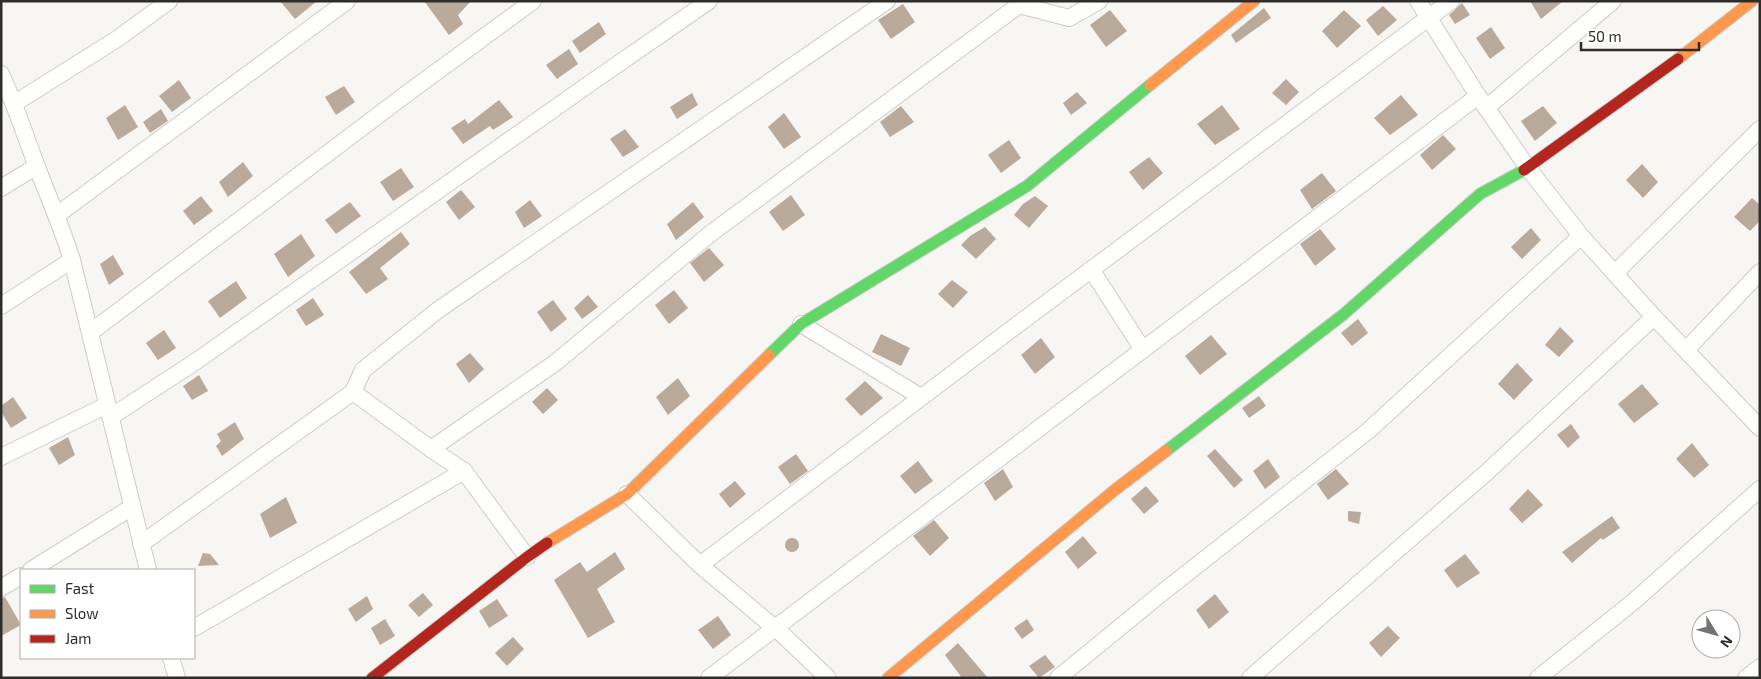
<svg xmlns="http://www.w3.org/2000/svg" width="1761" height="679" font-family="'Exo 2',sans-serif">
	<rect width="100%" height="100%" fill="#f7f6f3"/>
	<g fill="#baaa9c">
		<path d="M280,1H317L295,19Z"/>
		<path d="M424,1H471L458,15L463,24L449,35Z"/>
		<path d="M1530,1H1563L1541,19Z"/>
		<path d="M1462,3L1470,15L1455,24L1449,15Z"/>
		<path d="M903,4L915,22L891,39L878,20Z"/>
		<path d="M1383,6L1397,20L1378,36L1366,20Z"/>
		<path d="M1264,8L1271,18L1236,43L1231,35Z"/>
		<path d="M1110,10L1127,31L1106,47L1090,25Z"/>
		<path d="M1344,10L1361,26L1337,48L1322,31Z"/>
		<path d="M599,22L606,34L580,53L572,41Z"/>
		<path d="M1491,27L1505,48L1490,59L1476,38Z"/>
		<path d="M569,49L578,64L557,79L546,65Z"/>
		<path d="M1286,79L1299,92L1286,105L1272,93Z"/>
		<path d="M179,80L191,98L172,112L159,96Z"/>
		<path d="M344,86L355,102L336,115L325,97Z"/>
		<path d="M1077,92L1087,103L1071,115L1063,103Z"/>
		<path d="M692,93L698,105L677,119L670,107Z"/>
		<path d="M1401,95L1418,115L1390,135L1374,118Z"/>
		<path d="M499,100L513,117L493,130L490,126L463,144L451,128L465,119L468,124Z"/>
		<path d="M125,105L138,127L118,140L106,118Z"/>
		<path d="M1222,105L1240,129L1215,145L1197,124Z"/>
		<path d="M901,106L914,122L890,137L880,122Z"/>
		<path d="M1543,106L1557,123L1535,141L1521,121Z"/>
		<path d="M161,109L168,121L150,133L143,122Z"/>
		<path d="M784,113L801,137L784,149L768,127Z"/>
		<path d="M625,129L639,147L623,157L610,139Z"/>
		<path d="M1443,135L1456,149L1432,170L1420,155Z"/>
		<path d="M1009,140L1021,158L1001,173L988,155Z"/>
		<path d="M1149,157L1163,173L1143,190L1129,172Z"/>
		<path d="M243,162L253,176L228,197L219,182Z"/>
		<path d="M1642,164L1658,182L1643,198L1626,180Z"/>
		<path d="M401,168L414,187L393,201L380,182Z"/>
		<path d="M1322,173L1336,191L1312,209L1300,190Z"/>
		<path d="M461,190L475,207L459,220L446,202Z"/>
		<path d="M791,195L805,215L783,231L769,212Z"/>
		<path d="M201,196L213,211L194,225L183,211Z"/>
		<path d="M1035,196L1048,206L1029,228L1014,215L1023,204Z"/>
		<path d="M1752,198L1760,205V221L1750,231L1734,217Z"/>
		<path d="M530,200L542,216L524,228L515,212Z"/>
		<path d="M350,202L361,216L336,234L325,220Z"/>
		<path d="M693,202L704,217L676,240L667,224Z"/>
		<path d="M985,227L996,239L976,259L961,245L970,236Z"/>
		<path d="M1531,228L1541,240L1522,259L1511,247Z"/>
		<path d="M1320,229L1336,249L1315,266L1300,244Z"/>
		<path d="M401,232L410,244L380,268L388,279L366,294L349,272Z"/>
		<path d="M301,234L315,256L288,277L274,254Z"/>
		<path d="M709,248L724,265L704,282L690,263Z"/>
		<path d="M113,255L124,274L109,285L100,264Z"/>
		<path d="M952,280L968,292L953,308L938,294Z"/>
		<path d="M236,281L247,298L220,318L208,301Z"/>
		<path d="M674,290L688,308L669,324L655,305Z"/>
		<path d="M588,295L598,307L582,319L574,308Z"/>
		<path d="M313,298L324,315L306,326L296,310Z"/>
		<path d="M553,300L567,319L551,332L537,312Z"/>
		<path d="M1358,319L1368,333L1352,346L1341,333Z"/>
		<path d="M1560,327L1574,341L1559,357L1545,345Z"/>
		<path d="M164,330L176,348L158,360L146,343Z"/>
		<path d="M881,334L910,348L901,366L872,352Z"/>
		<path d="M1211,335L1227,354L1200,375L1185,356Z"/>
		<path d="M1041,338L1055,357L1035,374L1021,355Z"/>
		<path d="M470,353L484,369L469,383L456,364Z"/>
		<path d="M1517,363L1533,380L1514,400L1498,384Z"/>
		<path d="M199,375L208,391L192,400L183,386Z"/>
		<path d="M678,378L690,396L668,415L656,397Z"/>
		<path d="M865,381L883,398L861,416L845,399Z"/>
		<path d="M1642,384L1659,404L1634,423L1618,404Z"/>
		<path d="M547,388L558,400L543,414L532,402Z"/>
		<path d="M1259,396L1266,406L1249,418L1242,408Z"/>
		<path d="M13,397L27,418L11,428L1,412V406Z"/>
		<path d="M235,422L244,439L222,456L216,446L221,441L217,434Z"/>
		<path d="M1571,424L1580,437L1568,448L1557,435Z"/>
		<path d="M68,437L75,455L59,465L49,448Z"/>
		<path d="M1692,443L1709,465L1694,478L1676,459Z"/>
		<path d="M1215,449L1243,480L1234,488L1207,456Z"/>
		<path d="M796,454L808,471L790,484L778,467Z"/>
		<path d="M1268,459L1280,477L1265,489L1253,471Z"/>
		<path d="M918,461L933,481L915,494L900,476Z"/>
		<path d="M1003,469L1013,487L995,501L984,483Z"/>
		<path d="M1336,469L1349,484L1328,500L1317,484Z"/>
		<path d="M735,481L746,494L730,508L719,494Z"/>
		<path d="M1146,486L1159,501L1144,514L1131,499Z"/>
		<path d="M1528,489L1543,505L1522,523L1509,509Z"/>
		<path d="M286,497L297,523L270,538L260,514Z"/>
		<path d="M1348,511L1361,512L1359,524L1348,521Z"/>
		<path d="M1612,516L1620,528L1603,540L1601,538L1572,563L1562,552Z"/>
		<path d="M934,520L949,538L930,556L913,536Z"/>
		<path d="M1083,536L1097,553L1078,569L1065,552Z"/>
		<circle cx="792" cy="545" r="7"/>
		<path d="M615,552L625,569L597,589L615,622L588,638L554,580L580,562L587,572Z"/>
		<path d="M203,553L210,554L219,565L198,566Z"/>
		<path d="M1465,554L1480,573L1457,588L1444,570Z"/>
		<path d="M423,593L433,605L419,617L408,605Z"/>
		<path d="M1215,594L1229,612L1209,629L1196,610Z"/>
		<path d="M367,596L373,609L356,622L348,609Z"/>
		<path d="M5,597L21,625L1,636V598Z"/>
		<path d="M497,599L508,616L489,628L479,611Z"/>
		<path d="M718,616L731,635L713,649L698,630Z"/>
		<path d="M385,619L395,636L380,645L371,628Z"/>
		<path d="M1027,619L1034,630L1022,639L1014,628Z"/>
		<path d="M1388,626L1400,638L1381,657L1369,643Z"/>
		<path d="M513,637L524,649L507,666L495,653Z"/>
		<path d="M958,643L988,678H962L945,655Z"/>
		<path d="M1045,655L1055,667L1039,678L1029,666Z"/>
	</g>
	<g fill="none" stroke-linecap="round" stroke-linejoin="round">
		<g stroke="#ccccc9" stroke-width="18">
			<g id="street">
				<path d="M1418,1L1478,96L1528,168L1581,236L1654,317L1760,428"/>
				<path d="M1,74C15,104 25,135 37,167C49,198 62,228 72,260L148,570"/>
				<path d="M15,103L117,39L169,1"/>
				<path d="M1486,108L1613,1"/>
				<path d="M1,188L37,166"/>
				<path d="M57,215L347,1"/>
				<path d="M1091,269L1143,350"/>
				<path d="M1615,273L1760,129"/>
				<path d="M1,306L72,260"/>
				<path d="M801,324L921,397"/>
				<path d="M91,332L405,95L533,1"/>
				<path d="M1686,350L1760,272"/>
				<path d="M353,392L431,449L464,471L527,557"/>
				<path d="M112,416L195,362L592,82L709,1"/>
				<path d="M431,449L555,363L710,234L1019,5L1069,18L1099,1"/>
				<path d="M1,457L107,405"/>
				<path d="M627,494L700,565L783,635L828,678"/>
				<path d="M141,544L353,392L363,370L438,310L887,1"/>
				<path d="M700,565L1021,322L1451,1"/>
				<path d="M31,570L132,507"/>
				<path d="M1,588L21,576"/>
				<path d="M194,628L464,471"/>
				<path d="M171,658L177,678"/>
				<path d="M709,678L1478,96"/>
				<path d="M1058,678L1163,592L1368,431L1581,236"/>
				<path d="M1250,678L1487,472L1654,317"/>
				<path d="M1538,678L1633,602L1760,489"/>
				<path d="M1746,678L1760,667"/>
			</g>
		</g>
		<g stroke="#ccccc9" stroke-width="13">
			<g id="fast">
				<path d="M769,355L801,324L1027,186L1150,85"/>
				<path d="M1166,451L1344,314L1480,194L1524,170"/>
			</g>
		</g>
		<g stroke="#ccccc9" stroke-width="13">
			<g id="slow">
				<path d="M1678,59L1752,1"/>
				<path d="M1150,85L1254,1"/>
				<path d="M547,543L627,494L769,355"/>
				<path d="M888,678L1116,489L1166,451"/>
			</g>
		</g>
		<g stroke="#ccccc9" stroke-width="13">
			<g id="jam">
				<path d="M1524,170L1678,59"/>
				<path d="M372,678L527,557L547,543"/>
			</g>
		</g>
		<use href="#street" stroke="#fefefd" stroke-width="16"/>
		<use href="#fast" stroke="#63d668" stroke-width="11"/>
		<use href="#slow" stroke="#ff974d" stroke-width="11"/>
		<use href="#jam" stroke="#b3261e" stroke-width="11"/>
	</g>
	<rect width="1761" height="679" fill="none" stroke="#2e2d2c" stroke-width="5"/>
	<rect x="20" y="569" width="175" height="90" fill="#ffffff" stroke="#ababab"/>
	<rect x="30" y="585" width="25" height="8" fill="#63d668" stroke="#ababab"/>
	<text x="65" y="594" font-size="15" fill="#2e2d2c">Fast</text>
	<rect x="30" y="610" width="25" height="8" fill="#ff974d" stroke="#ababab"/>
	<text x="65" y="619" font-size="15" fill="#2e2d2c">Slow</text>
	<rect x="30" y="635" width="25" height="8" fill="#b3261e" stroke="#ababab"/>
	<text x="65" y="644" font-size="15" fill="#2e2d2c">Jam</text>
	<g transform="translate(1716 634) rotate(127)"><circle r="24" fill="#ffffff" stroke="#ababab"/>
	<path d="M0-4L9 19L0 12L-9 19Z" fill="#747372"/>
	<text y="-8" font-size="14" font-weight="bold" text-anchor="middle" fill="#2e2d2c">N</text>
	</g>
	<path d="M1581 42v8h118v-8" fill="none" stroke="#2e2d2c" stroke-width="2.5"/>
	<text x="1588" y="42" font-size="15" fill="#2e2d2c" stroke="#ffffff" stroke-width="4" paint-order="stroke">50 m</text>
</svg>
